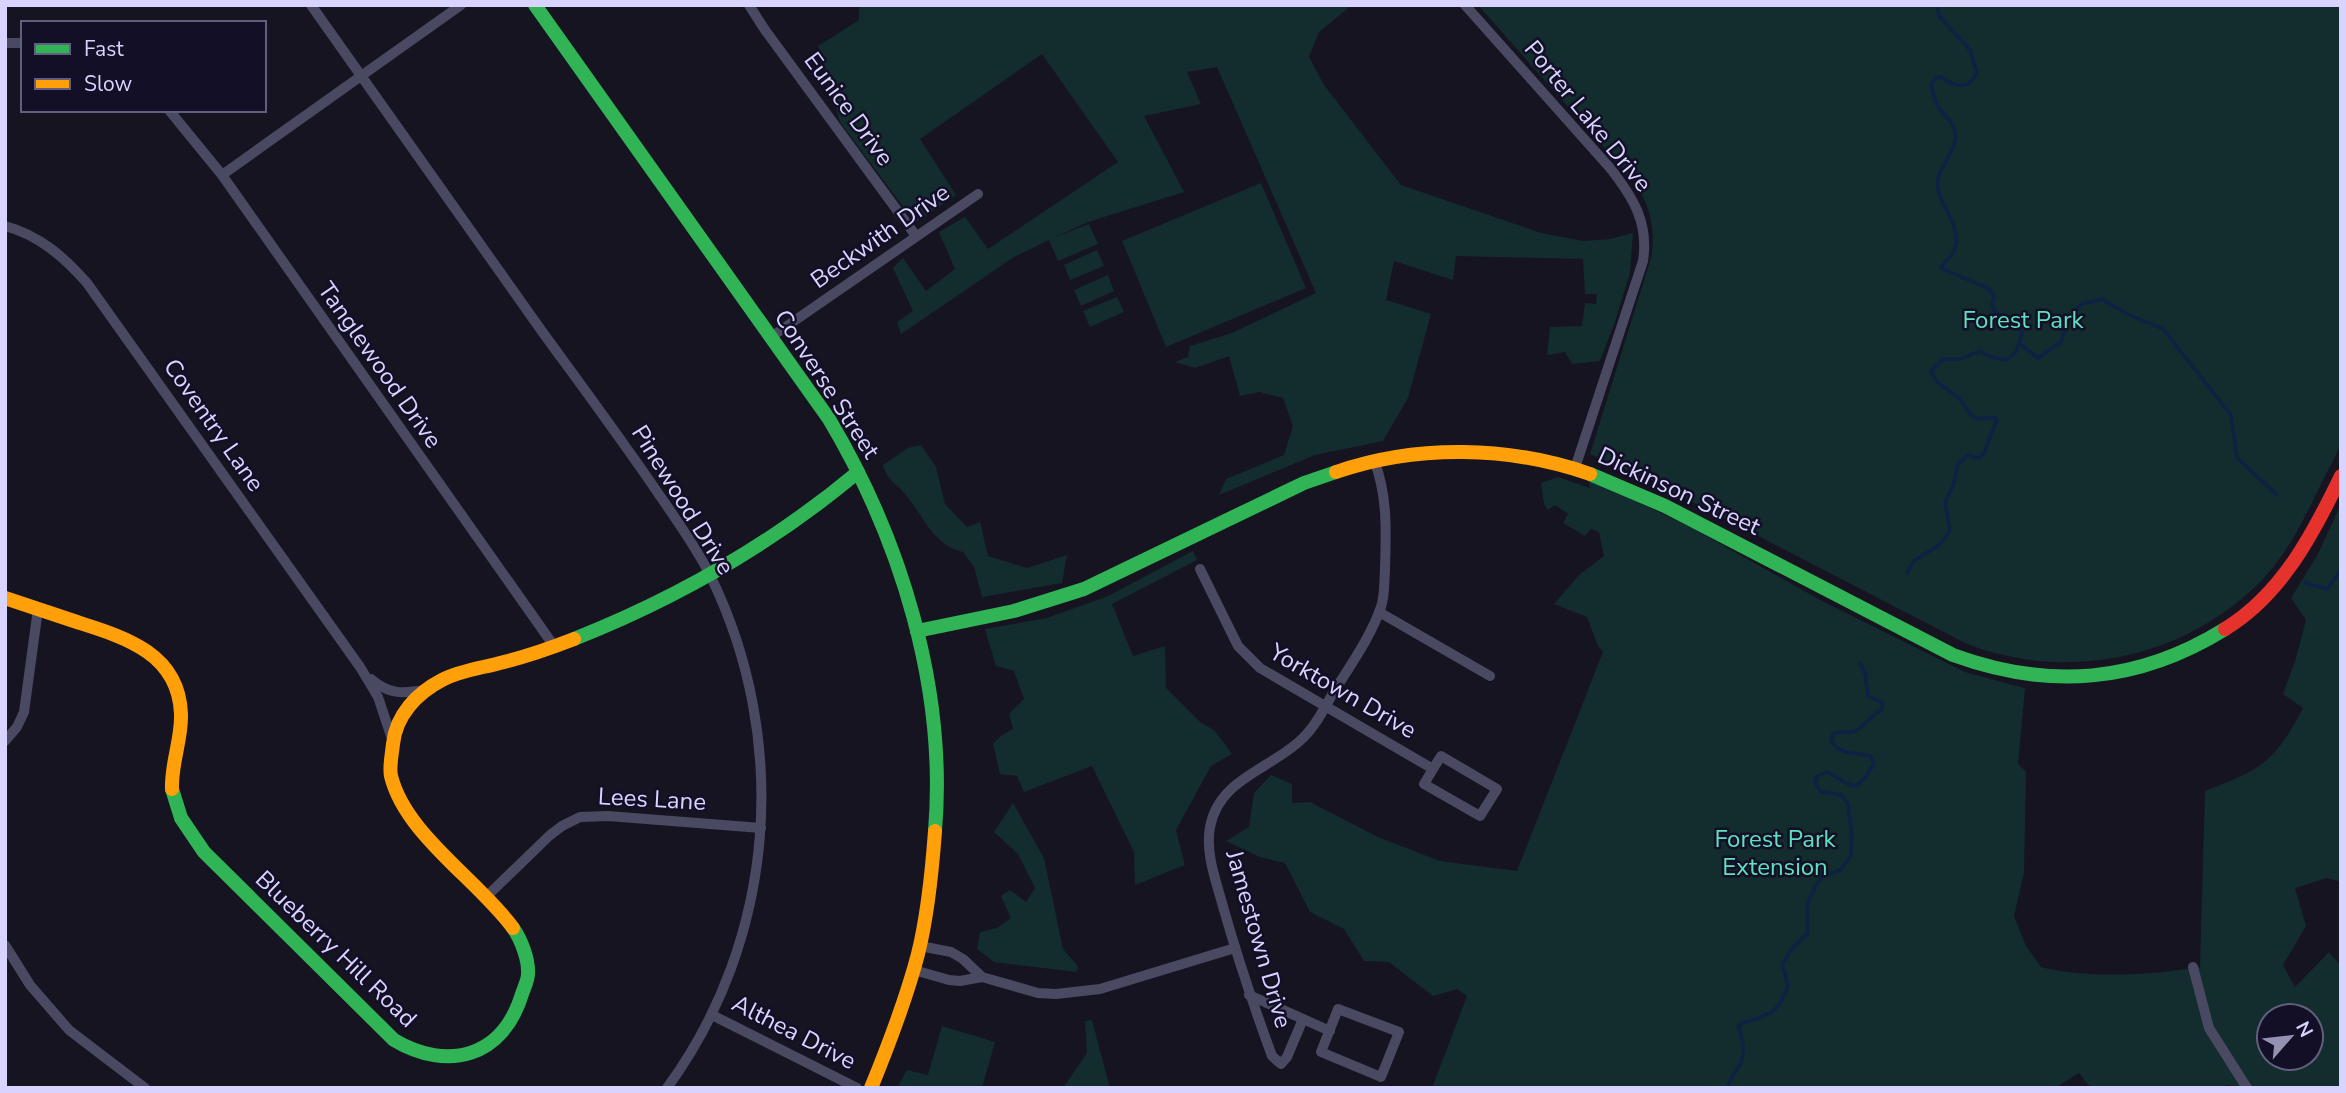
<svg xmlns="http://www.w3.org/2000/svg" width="2346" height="1093" font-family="'Nunito Sans',sans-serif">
	<rect width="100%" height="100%" fill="#161421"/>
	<g fill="#132c2d" fill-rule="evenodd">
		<path d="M859,5H1352L1319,32L1309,57L1324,85L1401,185L1541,233L1583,241L1610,239L1633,233L1630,273L1615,322L1600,361L1572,364L1565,352L1547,355L1550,327L1582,326L1585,303L1596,304L1597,294H1585L1583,259L1456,256L1453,280L1394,261L1386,300L1431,314L1408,398L1383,441L1315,455L1219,495L1226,479L1284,455L1293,426L1283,398L1259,392L1240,396L1229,356L1195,368L1175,362L1188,357L1190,346L1232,333L1316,293L1217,67L1187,72L1201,104L1144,116L1184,192L1088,222L1053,238L1089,224L1098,244L1058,261L1049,240L1014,257L901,334L897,322L913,311L893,268L903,258L926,291L955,269L939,232L965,217L988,249L1118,162L1042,54L920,139L956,195L915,223L840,122L818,46L859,20Z"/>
		<path d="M1478,5H2341C2341,115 2341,225 2341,334C2341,361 2341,387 2341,414C2341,424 2343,436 2340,445C2335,459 2327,471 2321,484C2305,517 2289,551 2264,578C2188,658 2067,684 1965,643L1648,479L1590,454L1651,258C1656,227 1650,203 1631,178Z"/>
		<path d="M1261,183L1306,288L1166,347L1122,241Z"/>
		<path d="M1097,250L1104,266L1070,280L1064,265Z"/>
		<path d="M1108,275L1114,291L1081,306L1074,290Z"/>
		<path d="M1117,297L1124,312L1090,327L1083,311Z"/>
		<path d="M921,445L936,467L945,504L967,527L980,522L988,556L1027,568L1067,555L1062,583L982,597L974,567L963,552C933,545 924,517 906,495C896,483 887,480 883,465L908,448Z"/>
		<path d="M1558,477L1590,488L1588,478L1692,528L1824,602L1965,672L2025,688L2018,764L2026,772L2024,873L2014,916L2026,946L2041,967C2086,979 2154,975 2200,967L2205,791C2262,769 2274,763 2303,708L2283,694L2296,658L2306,620L2291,598L2318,554L2341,504V882L2327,878L2295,888L2306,926L2283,965L2295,987L2329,952L2341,966V1088H2250L2228,1085L2218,1088H2091L2079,1073L2055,1088H1432L1467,996L1457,989L1433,996L1389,962L1364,961L1344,929L1310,912L1285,863L1260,857L1226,841L1249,827L1254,793L1271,775L1292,784V803L1310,802L1378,837L1440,861L1517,871L1603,652L1598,646L1587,617L1554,604L1579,575L1604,556L1599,532L1591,529L1585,536L1563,523L1568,514L1555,505L1548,510L1544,504L1541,483ZM2269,1016H2311V1058H2269Z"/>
		<path d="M1193,551L1197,560L1112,604L1133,656L1165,646L1166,688L1200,722L1214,730L1232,754L1211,766L1176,830L1185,865L1135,885L1134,852L1092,766L1024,792L1017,776L1000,774L993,744L1001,736L1013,729L1009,714L1024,699L1014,671L996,666L985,629L1047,618L1108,596Z"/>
		<path d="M1013,803L1044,858L1063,949L1078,966L1077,972L994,962L977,949L980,932L997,928L1011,918L1001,896L1010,890L1026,902L1035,888L1018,854L994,832Z"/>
		<path d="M1092,1020L1110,1088H1063L1087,1053L1085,1021Z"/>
		<path d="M942,1026L995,1042L982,1088H897L907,1070L928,1075Z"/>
	</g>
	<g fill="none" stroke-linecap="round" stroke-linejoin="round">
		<g stroke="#0d2144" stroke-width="3.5">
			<path d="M2020,344L2038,358L2061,342L2066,326L2081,304L2102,299L2129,315L2163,329L2231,415L2237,458L2277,495"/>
			<path d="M1907,573L1914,561L1939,545L1950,531L1945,502L1953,486L1958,464L1968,455L1979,458L1983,455L1997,420L1994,417L1978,419L1971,415L1959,398L1937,382L1931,371L1943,359H1961L1979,351L1994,358L2006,360L2016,352L2022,333L2017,321L1995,312L1992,304L1994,296L1989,289L1941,268C1944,261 1951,259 1954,251C1965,224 1933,202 1938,178C1942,162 1958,150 1955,132C1953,120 1942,115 1937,105C1934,99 1933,90 1931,84L1937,77H1941C1955,87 1968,91 1977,73L1970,50L1940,17L1936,5"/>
			<path d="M2305,583L2327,589L2341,570"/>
			<path d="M1727,1088C1730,1077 1738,1071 1741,1062C1745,1053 1743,1036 1738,1027L1742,1023C1767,1016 1778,1015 1788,986L1782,964L1792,949L1808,933L1807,905L1817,883L1825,875L1841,870L1851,855L1852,838L1848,804L1841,795L1820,791L1815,782L1817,776L1827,772L1850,785L1856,786L1865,778L1874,764L1871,756C1856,752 1839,756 1831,740L1833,734C1841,730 1847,734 1855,731C1861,729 1874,714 1882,709L1883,703L1868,696L1865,673L1860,663"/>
		</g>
		<g stroke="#4a4962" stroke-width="10">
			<path d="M311,5C388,113 464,222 541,330C581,385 622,440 660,496C678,522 696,547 710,575C791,740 776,939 667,1088"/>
			<path d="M749,5L765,30L916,236"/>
			<path d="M1465,5L1610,168C1633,197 1649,223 1643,261L1575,468"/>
			<path d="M5,43H23"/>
			<path d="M169,110L222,175L554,646"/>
			<path d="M222,175L461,5"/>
			<path d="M5,226C39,235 64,257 87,283L360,667L378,697L392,739"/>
			<path d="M771,337L978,194"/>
			<path d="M1200,569L1238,646L1260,668L1433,769L1441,756L1497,789L1480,816L1424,784L1433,769"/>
			<path d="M1379,612L1490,676"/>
			<path d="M371,679C388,694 402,694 424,690"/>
			<path d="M5,741L17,727L24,712L38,609"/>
			<path d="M487,896L549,836L562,826L580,817L608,816L761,828"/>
			<path d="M5,945L30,985L69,1030L145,1088"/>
			<path d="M920,946L951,952L963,959L982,977L1038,993L1056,994L1100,989L1235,948"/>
			<path d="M2193,967L2209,1028L2247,1088"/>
			<path d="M914,970L949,980L960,981L982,977"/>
			<path d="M1249,995L1330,1031"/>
			<path d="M1338,1009L1399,1032L1381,1077L1321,1052Z"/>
			<path d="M712,1015L857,1088"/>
			<path d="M1303,1019L1287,1057L1281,1064L1272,1056C1254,1007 1238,959 1224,910C1217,883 1205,855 1210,827C1219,778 1272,769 1303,738C1317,725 1325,706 1335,690C1352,663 1371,636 1381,607C1385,595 1384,582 1385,570C1386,532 1388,496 1374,460"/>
		</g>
		<g stroke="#30b455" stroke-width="14">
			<path d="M535,5L829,419C901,540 947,689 935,831"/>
			<path d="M1590,474L1665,506L1953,655C2049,690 2138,683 2225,629"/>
			<path d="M917,631L1014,611L1084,589L1304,483L1336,472"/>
			<path d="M574,639C678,598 773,543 858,472"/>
			<path d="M172,789L181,818L204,852L394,1040C448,1072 503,1057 522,994C524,988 528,980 528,974C529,960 521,939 513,928"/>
		</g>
		<g stroke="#ff9f0a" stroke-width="14">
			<path d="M1336,472C1417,444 1510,446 1590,474"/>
			<path d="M5,598C29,606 53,614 77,622C124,637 179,653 181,714C182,739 171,763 172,789"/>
			<path d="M513,928C478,880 405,834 391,776C389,767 392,754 393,744C396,715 417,693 442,680C461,670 483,668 504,662C528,656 551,648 574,639"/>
			<path d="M871,1088C889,1044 906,1000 918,954C928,914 932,872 935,831"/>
		</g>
		<path stroke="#e5322d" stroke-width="14" d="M2225,629C2282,594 2313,534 2341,476"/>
	</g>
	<g text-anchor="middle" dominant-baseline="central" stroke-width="5" stroke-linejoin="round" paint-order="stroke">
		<g font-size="24" fill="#d9d4ff" stroke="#130f26">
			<text transform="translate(849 109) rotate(54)">Eunice Drive</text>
			<text transform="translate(1588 116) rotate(51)">Porter Lake Drive</text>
			<text transform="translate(880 236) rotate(-35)">Beckwith Drive</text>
			<text transform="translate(380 365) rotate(55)">Tanglewood Drive</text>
			<text transform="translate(827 384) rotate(57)">Converse Street</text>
			<text transform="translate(214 425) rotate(55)">Coventry Lane</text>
			<text transform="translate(1679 491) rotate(25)">Dickinson Street</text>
			<text transform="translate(683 500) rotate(58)">Pinewood Drive</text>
			<text transform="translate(1343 691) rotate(30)">Yorktown Drive</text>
			<text transform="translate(652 799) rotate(3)">Lees Lane</text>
			<text transform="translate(1259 939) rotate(74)">Jamestown Drive</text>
			<text transform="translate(336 949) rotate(44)">Blueberry Hill Road</text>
			<text transform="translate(794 1032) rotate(27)">Althea Drive</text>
		</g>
		<g font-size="24" fill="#5fe0c0" stroke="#130f26">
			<text x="2023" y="320">Forest Park</text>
			<text x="1775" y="839">Forest Park<tspan x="1775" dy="28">Extension</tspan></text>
		</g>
	</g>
	<rect width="2346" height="1093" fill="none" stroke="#d9d4ff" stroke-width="14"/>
	<rect x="21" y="21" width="245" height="91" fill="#130f26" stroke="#625e7d" stroke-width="2"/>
	<rect x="35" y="44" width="35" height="10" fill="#30b455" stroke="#625e7d" stroke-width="2"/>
	<text x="84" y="56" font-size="21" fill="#d9d4ff">Fast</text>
	<rect x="35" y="79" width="35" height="10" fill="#ff9f0a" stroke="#625e7d" stroke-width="2"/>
	<text x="84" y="91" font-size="21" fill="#d9d4ff">Slow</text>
	<g transform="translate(2290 1037) rotate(62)"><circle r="33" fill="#130f26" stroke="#625e7d" stroke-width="2"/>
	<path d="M0-5L12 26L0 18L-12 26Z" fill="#9591b1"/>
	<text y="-10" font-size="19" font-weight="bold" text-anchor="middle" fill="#d9d4ff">N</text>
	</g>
</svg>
